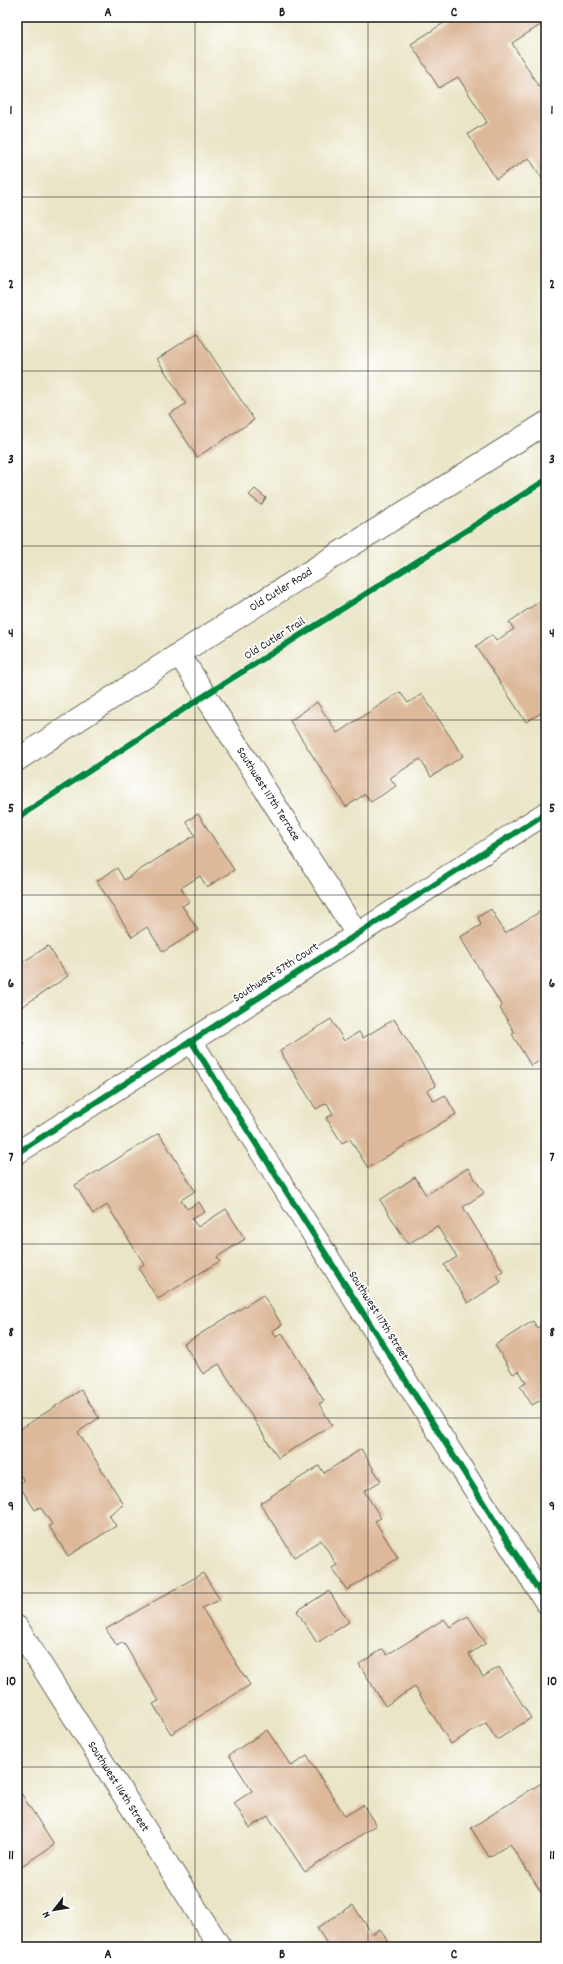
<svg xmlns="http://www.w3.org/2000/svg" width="563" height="1964" font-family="Dekko,sans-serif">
	<rect width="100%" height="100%" fill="#fff"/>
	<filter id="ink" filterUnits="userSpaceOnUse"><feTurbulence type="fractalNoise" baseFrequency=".025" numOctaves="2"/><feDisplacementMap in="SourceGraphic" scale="8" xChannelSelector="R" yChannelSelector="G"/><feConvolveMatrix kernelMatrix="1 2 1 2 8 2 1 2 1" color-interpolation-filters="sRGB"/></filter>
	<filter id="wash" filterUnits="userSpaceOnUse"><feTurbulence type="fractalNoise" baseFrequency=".012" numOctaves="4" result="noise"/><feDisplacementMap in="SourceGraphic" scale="16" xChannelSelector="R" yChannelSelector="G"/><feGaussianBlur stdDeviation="0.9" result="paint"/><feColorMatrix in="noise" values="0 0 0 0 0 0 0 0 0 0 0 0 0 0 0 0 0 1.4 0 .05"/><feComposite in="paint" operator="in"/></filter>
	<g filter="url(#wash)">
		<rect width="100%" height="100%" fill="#eae5c6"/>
		<g id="blocks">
			<g fill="#ddb899">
				<path d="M453,17H546V31L542,24L512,43L539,87L546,83V185L529,158L496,179L468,134L487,122L458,77L439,88L411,44Z"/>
				<path d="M197,333L254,420L197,457L169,414L186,404L157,359Z"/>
				<path d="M255,489L266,498L261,505L249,495Z"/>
				<path d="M546,597V710L526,722L476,646L492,635L496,641L514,629L509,622Z"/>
				<path d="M400,692L408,703L422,694L463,756L431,777L420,759L390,778L396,786L371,802L365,794L346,807L290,721L317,702L337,733Z"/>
				<path d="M198,814L234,870L207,887L200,876L181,888L189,902L182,906L198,930L163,952L147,927L132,937L97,881L117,868L124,880L195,835L186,821Z"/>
				<path d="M491,909L505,933L541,911L543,915L546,914V1057L531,1066L512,1034L515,1033L500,1008L502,1006L460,937L481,925L478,917Z"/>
				<path d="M48,946L68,976L17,1010V966Z"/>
				<path d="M331,1019L344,1041L359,1032L363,1038L394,1019L436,1086L427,1091L434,1101L445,1095L456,1114L368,1168L350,1139L342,1143L326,1118L333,1114L327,1103L316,1109L280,1051Z"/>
				<path d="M17,1034L24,1044L17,1048Z"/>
				<path d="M159,1133L195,1191L181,1200L187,1209L199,1202L205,1212L192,1219L198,1227L226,1209L245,1239L217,1257L220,1261L158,1299L138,1268L144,1264L107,1205L93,1214L75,1185Z"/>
				<path d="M468,1168L484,1193L463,1207L503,1271L496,1275L501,1282L468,1303L444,1265L457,1257L437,1226L408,1244L380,1200L415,1177L426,1195Z"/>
				<path d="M263,1295L282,1325L272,1331L276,1337L282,1333L324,1401L319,1404L332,1425L278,1458L219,1364L203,1374L184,1344Z"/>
				<path d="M533,1321L537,1328L546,1322V1409L541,1400L532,1405L520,1386L526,1382L519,1371L513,1374L495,1345Z"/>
				<path d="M81,1390L99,1418L78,1432L124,1505L109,1515L116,1526L68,1556L49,1526L52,1524L40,1507L35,1510L19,1485L24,1481L17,1470V1431Z"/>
				<path d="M361,1449L381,1481L364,1491L381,1518L375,1521L398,1558L347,1590L332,1568L337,1565L321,1540L294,1557L260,1503L319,1466L324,1473Z"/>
				<path d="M203,1573L220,1600L202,1608L250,1685L171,1734L153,1704L159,1701L123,1642L117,1646L106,1629Z"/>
				<path d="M329,1591L349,1622L317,1643L297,1611Z"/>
				<path d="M468,1616L486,1643L469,1654L483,1677L499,1667L531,1718L497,1740L486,1723L451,1744L415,1687L385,1706L359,1664L383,1649L387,1655L444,1619L450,1627Z"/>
				<path d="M267,1730L291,1766L307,1756L345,1816L363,1805L376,1825L305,1872L268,1816L250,1828L234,1803L252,1791L229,1755Z"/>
				<path d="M546,1780V1900L510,1844L489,1857L471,1828Z"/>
				<path d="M17,1787L54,1845L17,1869Z"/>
				<path d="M353,1905L372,1934L380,1929L392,1947H329L317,1928Z"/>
			</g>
		</g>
	</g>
	<g filter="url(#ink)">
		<use href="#blocks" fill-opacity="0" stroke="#646258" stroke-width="1"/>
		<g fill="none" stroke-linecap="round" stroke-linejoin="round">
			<g stroke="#646258" stroke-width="24">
				<g id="street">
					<path id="s1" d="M179,654L357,934"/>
					<path d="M191,1041L546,1602"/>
					<path d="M17,1153L546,813"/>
					<path id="s2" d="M17,1627L220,1947"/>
				</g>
			</g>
			<g stroke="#646258" stroke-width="24">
				<g id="secondary">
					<path id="s3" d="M17,760L179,654L546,423"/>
				</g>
			</g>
			<use href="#street" stroke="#fff" stroke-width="22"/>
			<use href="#secondary" stroke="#fff" stroke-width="22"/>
			<g stroke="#fff" stroke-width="8">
				<g id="cycleway">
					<path d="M17,818L204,696L546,480"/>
					<path d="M191,1041L546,1602"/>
					<path d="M17,1153L546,813"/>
				</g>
			</g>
			<use href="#cycleway" stroke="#00873e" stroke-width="6"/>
		</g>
	</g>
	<path fill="none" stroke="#1c1c1c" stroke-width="1" stroke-opacity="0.55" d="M195,17V1947M368,17V1947M17,197H546M17,371H546M17,546H546M17,720H546M17,895H546M17,1069H546M17,1244H546M17,1418H546M17,1593H546M17,1767H546"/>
	<g text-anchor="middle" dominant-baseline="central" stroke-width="3.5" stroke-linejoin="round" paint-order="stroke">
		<g font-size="12" fill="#1c1c1c" stroke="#fff">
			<text stroke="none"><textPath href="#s3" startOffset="314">Old Cutler Road</textPath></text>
			<text transform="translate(275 639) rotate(-32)">Old Cutler Trail</text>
			<text stroke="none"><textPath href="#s1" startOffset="166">Southwest 117th Terrace</textPath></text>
			<text transform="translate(276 973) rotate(-33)">Southwest 57th Court</text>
			<text transform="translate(378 1316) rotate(58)">Southwest 117th Street</text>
			<text stroke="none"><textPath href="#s2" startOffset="189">Southwest 116th Street</textPath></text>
		</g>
	</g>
	<rect width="563" height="1964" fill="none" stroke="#fff" stroke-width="44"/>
	<g transform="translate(54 1910) rotate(239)" stroke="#ffffff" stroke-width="3" paint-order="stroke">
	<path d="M0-3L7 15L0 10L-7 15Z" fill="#1c1c1c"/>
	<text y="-6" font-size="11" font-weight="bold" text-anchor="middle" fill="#1c1c1c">N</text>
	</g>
	<rect x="22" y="22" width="519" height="1920" fill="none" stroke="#1c1c1c" stroke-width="1.5"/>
	<g font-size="13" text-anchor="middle" font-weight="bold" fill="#1c1c1c">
		<text x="108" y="16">A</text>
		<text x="282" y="16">B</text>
		<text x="454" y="16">C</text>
		<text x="11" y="114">1</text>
		<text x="552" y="114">1</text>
		<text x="11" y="288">2</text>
		<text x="552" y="288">2</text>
		<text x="11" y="463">3</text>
		<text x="552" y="463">3</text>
		<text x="11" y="637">4</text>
		<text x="552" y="637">4</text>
		<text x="11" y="812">5</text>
		<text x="552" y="812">5</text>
		<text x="11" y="987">6</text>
		<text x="552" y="987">6</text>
		<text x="11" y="1161">7</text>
		<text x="552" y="1161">7</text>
		<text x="11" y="1336">8</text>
		<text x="552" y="1336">8</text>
		<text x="11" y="1510">9</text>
		<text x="552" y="1510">9</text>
		<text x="11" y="1685">10</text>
		<text x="552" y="1685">10</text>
		<text x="11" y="1859">11</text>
		<text x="552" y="1859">11</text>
		<text x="108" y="1958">A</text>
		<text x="282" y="1958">B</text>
		<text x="454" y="1958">C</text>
	</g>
</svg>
